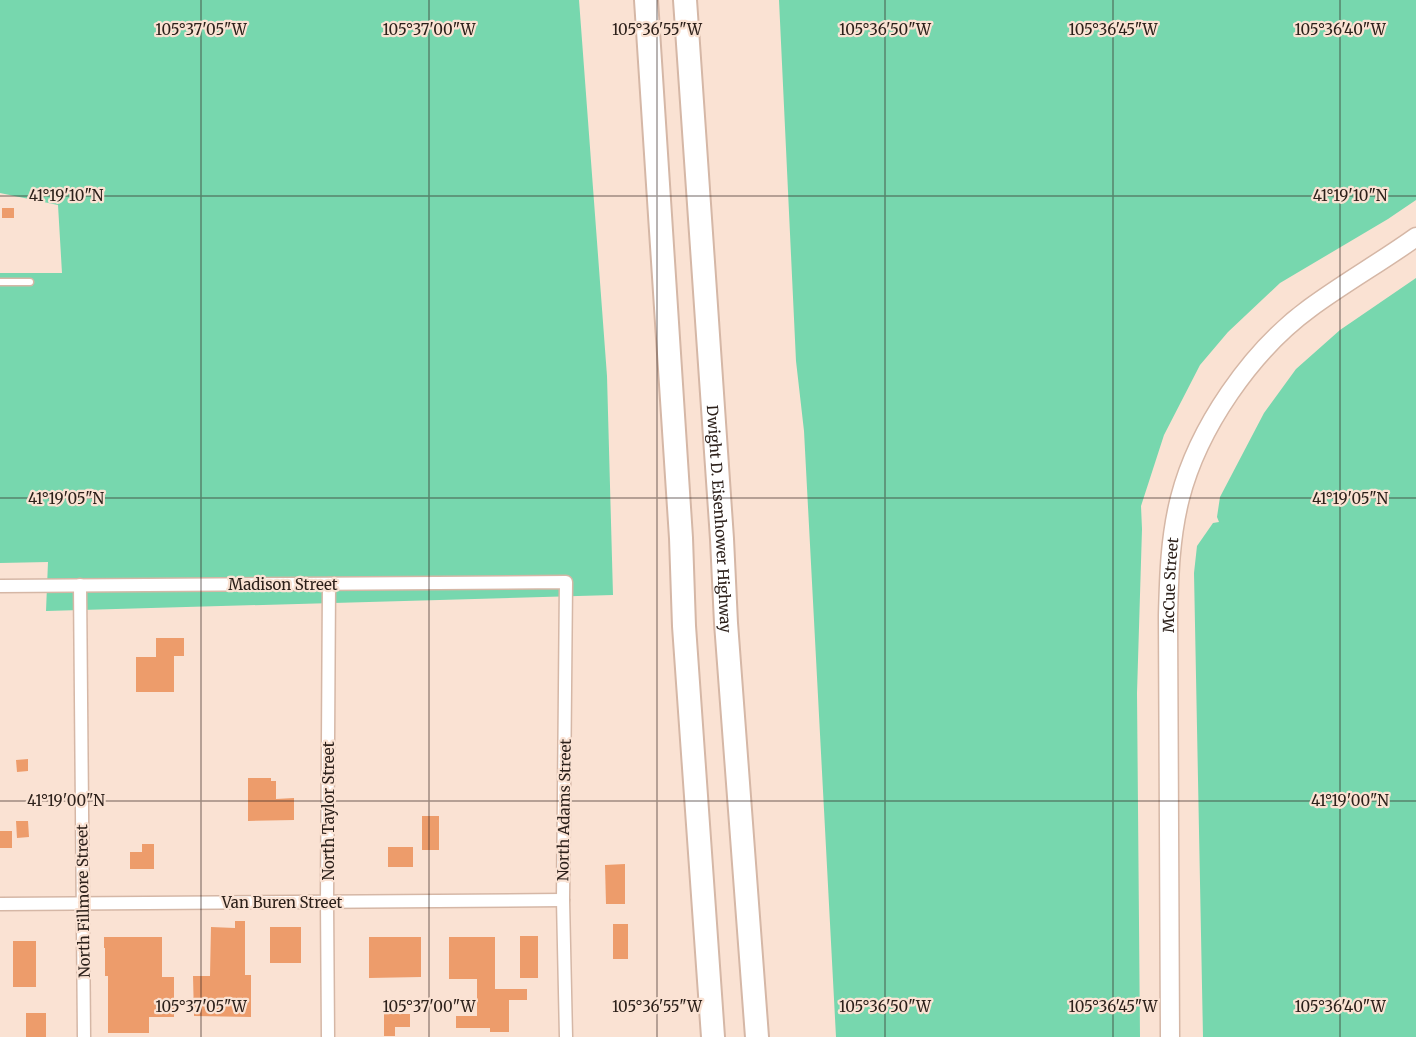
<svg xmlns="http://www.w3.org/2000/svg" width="1416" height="1037" font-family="Merriweather,serif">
	<rect width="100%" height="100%" fill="#fae2d3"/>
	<g fill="#77d7ae">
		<path d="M0,0H579L607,376L613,595L46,611L48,562L0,563V273H62L58,205L0,193Z"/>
		<path d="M779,0H1416V200L1388,219L1280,283L1228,332L1200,365L1164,435L1141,506L1142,529L1137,693L1140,1037H836L804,431L796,361Z"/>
		<path d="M1416,278V1037H1203L1194,573L1197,546L1213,523L1219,522L1217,517L1220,497L1264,413L1296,369L1340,330Z"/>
	</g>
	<g fill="#ed9c6b">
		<rect x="2" y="208" width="12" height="10"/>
		<path d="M156,638H184V656H174V692H136V657H156Z"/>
		<path d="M28,759V771L17,772L16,760Z"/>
		<path d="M248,778H271V781H276V799L294,798V820L248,821Z"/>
		<rect x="422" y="816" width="17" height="34"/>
		<path d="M16,821H28L29,837L17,838Z"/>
		<rect x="0" y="831" width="12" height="17"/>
		<path d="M142,844H154V869H130V852H142Z"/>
		<rect x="388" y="847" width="25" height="20"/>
		<path d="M625,864V904H606L605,865Z"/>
		<path d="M235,921H245V975H251V1017L194,1016L193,976H210L211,927L235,928Z"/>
		<rect x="613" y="924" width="15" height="35"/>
		<rect x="270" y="927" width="31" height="36"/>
		<rect x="520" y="936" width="18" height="42"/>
		<path d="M104,937H162V977H174V1017H149V1033H108V976H105V948H104Z"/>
		<path d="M369,937H421V977L369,978Z"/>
		<path d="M449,937H495V989H527V1000H509V1032H490V1028H456V1016H477V979H449Z"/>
		<rect x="13" y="941" width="23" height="46"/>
		<rect x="26" y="1013" width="20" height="24"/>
		<path d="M384,1014H410V1027H395V1036H384Z"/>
	</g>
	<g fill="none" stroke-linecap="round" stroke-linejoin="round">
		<g stroke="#d5b7a6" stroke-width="9">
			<path id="lane" d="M0,282H30"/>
		</g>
		<g stroke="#d5b7a6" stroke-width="15">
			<g id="street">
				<path d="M80,585L84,1037"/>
				<path d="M0,586L566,582L563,900L566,1037"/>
				<path d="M0,904L563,900"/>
				<path d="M328,1037L327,901L329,584"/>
			</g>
		</g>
		<g stroke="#d5b7a6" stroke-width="21">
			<g id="secondary">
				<path id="s1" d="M1170,1037L1168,616C1169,576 1170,537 1180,498C1198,428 1251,351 1310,308C1344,283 1381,262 1416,237"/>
			</g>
		</g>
		<g stroke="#d5b7a6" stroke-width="26">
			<g id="highway">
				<path d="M646,0L681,538L684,626L713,1037"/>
				<path id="s2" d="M685,0L722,539L726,623L757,1037"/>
			</g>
		</g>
		<use href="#lane" stroke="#fff" stroke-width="6"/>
		<use href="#street" stroke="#fff" stroke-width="12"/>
		<use href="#secondary" stroke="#fff" stroke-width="18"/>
		<use href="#highway" stroke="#fff" stroke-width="22"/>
	</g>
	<path fill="none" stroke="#2c201a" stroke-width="1.5" stroke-opacity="0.45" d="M201,0V1037M429,0V1037M657,0V1037M885,0V1037M1113,0V1037M1340,0V1037M0,196H1416M0,498H1416M0,801H1416"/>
	<g text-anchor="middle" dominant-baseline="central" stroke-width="4.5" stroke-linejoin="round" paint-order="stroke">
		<g font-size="15" fill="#2c201a" stroke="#fae2d3">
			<text stroke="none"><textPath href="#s2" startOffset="520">Dwight D. Eisenhower Highway</textPath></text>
			<text x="283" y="584">Madison Street</text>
			<text stroke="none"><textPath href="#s1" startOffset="452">McCue Street</textPath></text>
			<text transform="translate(564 810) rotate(-89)">North Adams Street</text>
			<text transform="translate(328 811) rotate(-90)">North Taylor Street</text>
			<text transform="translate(83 901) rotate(-91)">North Fillmore Street</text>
			<text x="282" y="902">Van Buren Street</text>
		</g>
	</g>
	<g font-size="15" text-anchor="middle" fill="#2c201a" stroke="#fae2d3" stroke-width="4.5" stroke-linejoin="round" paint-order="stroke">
		<text x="201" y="35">105°37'05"W</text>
		<text x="429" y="35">105°37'00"W</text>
		<text x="657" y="35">105°36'55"W</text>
		<text x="885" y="35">105°36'50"W</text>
		<text x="1113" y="35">105°36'45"W</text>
		<text x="1340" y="35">105°36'40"W</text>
		<text x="66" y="201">41°19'10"N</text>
		<text x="1350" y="201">41°19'10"N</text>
		<text x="66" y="504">41°19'05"N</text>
		<text x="1350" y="504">41°19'05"N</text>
		<text x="66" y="806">41°19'00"N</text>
		<text x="1350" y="806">41°19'00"N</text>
		<text x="201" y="1012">105°37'05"W</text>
		<text x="429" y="1012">105°37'00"W</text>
		<text x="657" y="1012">105°36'55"W</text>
		<text x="885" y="1012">105°36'50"W</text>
		<text x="1113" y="1012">105°36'45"W</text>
		<text x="1340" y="1012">105°36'40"W</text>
	</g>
</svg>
